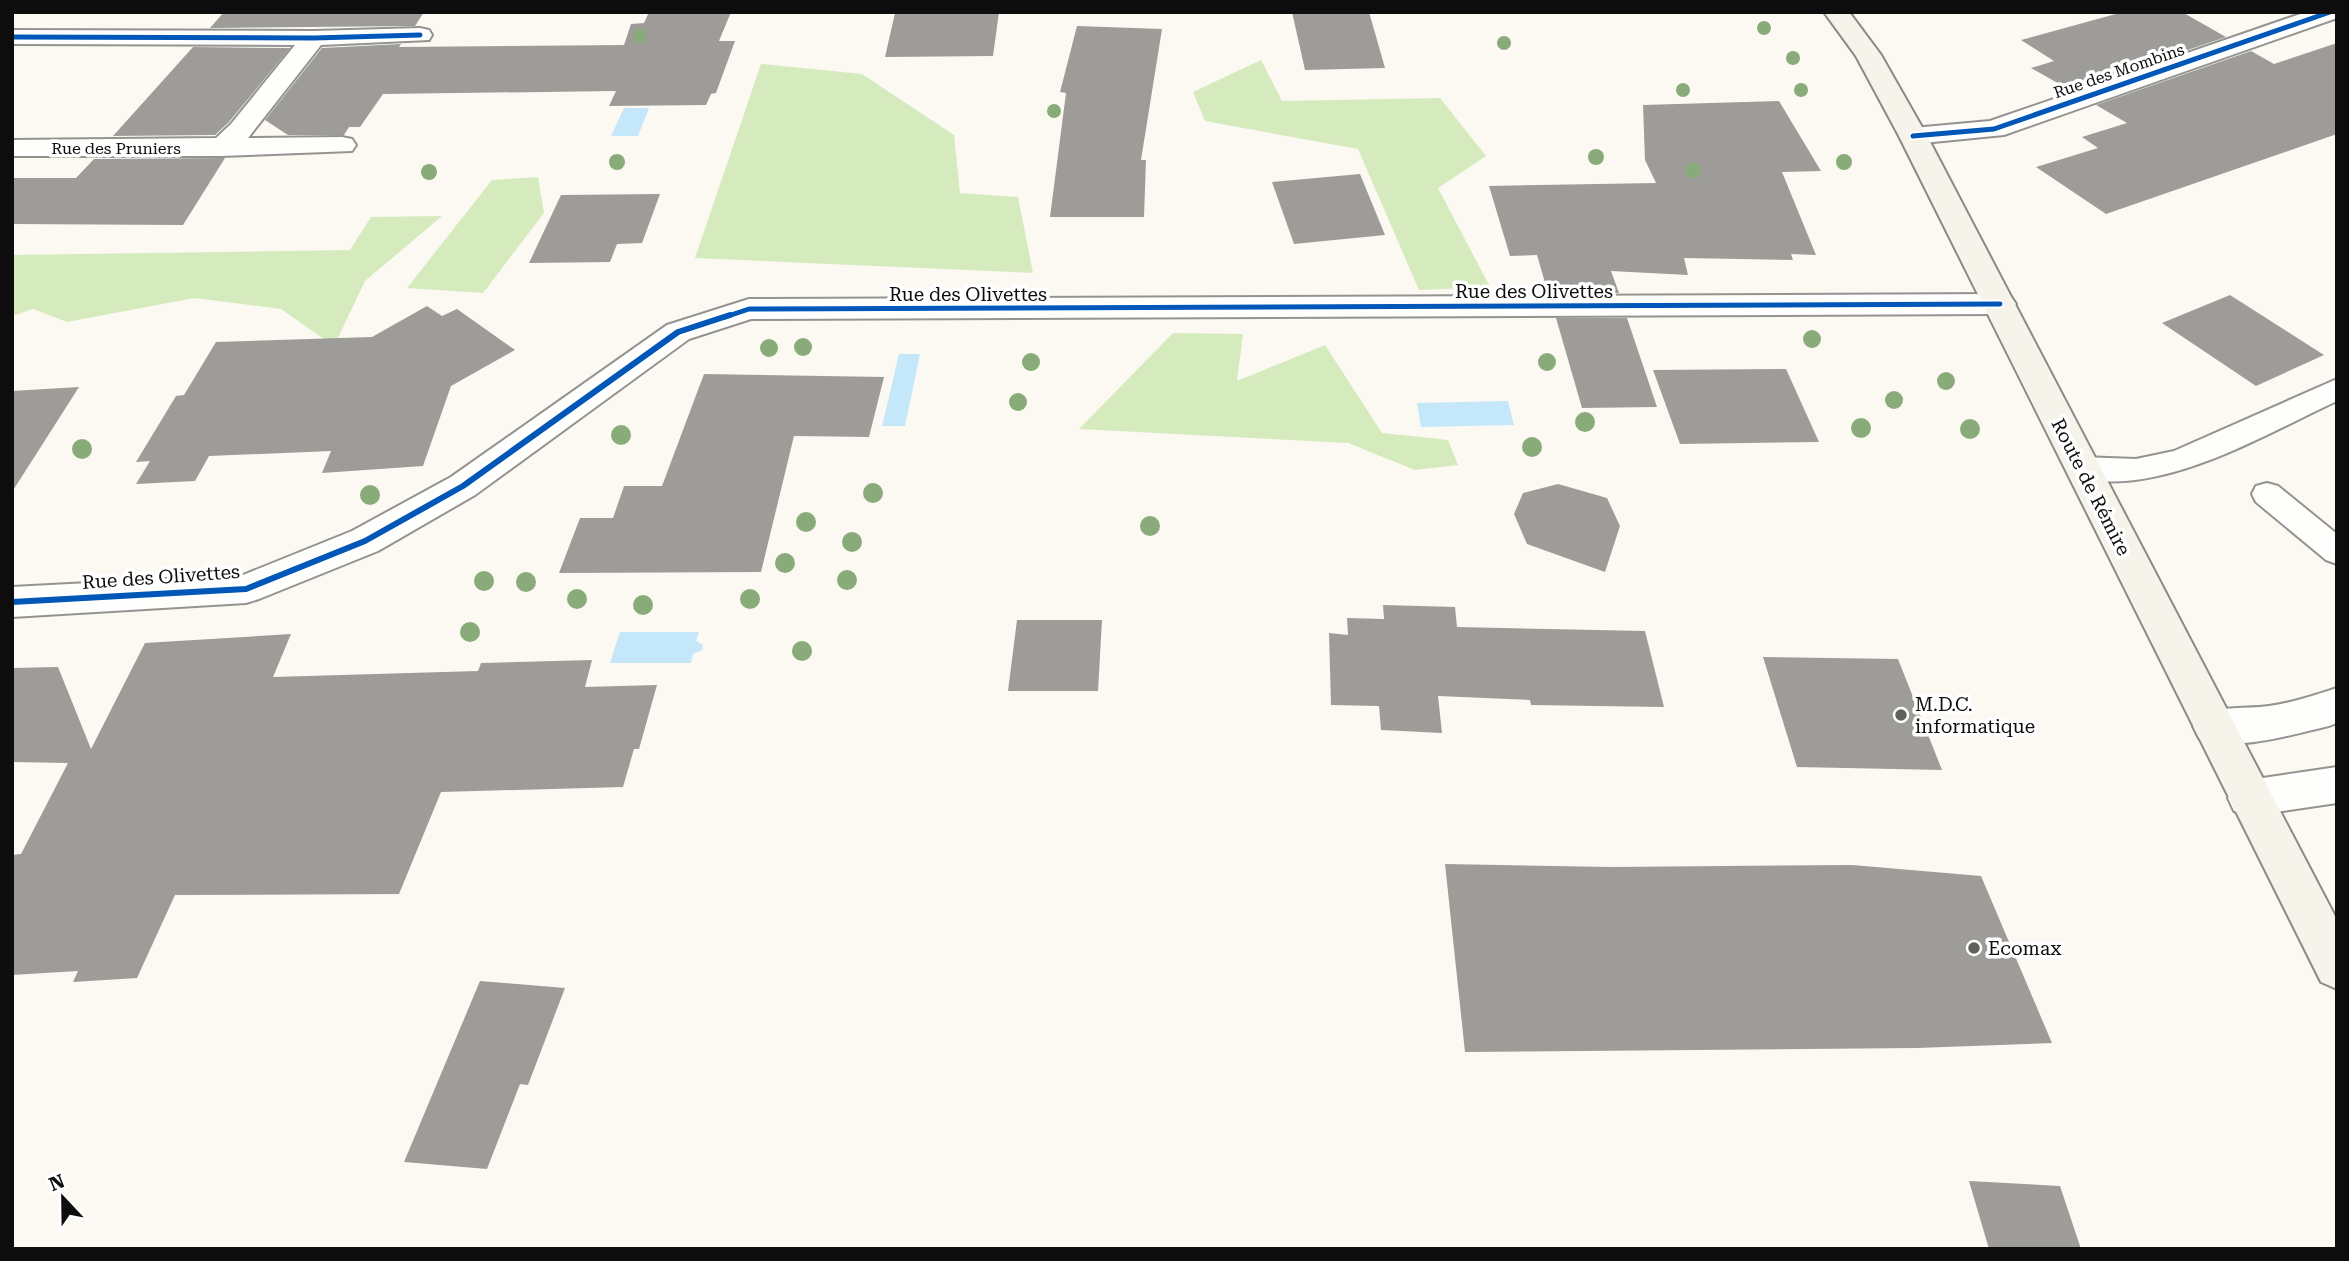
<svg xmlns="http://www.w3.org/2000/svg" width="2349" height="1261" font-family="'Roboto Serif',serif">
	<rect width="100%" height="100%" fill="#fbf9f2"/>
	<g fill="#d5ebbd">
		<path d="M1261,60L1282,101L1440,98L1486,156L1438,188L1490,287L1419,290L1358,149L1205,121L1193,92Z"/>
		<path d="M761,64L862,74L954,135L960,193L1018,197L1033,273L695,258Z"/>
		<path d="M538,177L544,213L483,293L407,288L492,180Z"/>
		<path d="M442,216L365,281L334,346L281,309L194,298L67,322L33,309L12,316V255L350,250L371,217Z"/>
		<path d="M1173,333L1243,334L1237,381L1325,345L1382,433L1448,440L1458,465L1415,470L1348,443L1079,429Z"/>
	</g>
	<g fill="#c4e8fa">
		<path d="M624,108H649L638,136H611Z"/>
		<path d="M899,354H920L905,426H882Z"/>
		<path d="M1508,401L1514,425L1421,427L1417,403Z"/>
		<path d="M620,632H699L696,641L703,645L702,650L693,654L691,663H610Z"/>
	</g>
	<g fill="#9e9c98">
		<path d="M224,12H424L415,26L210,28Z"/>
		<path d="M649,12H731L719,41H735L716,93L711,94L706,105L609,106L616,91L383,94L360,127H349L344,135H288L265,120L322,48L401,44L399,47L624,45L631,24L644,23Z"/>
		<path d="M999,12L993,56L885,57L895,13Z"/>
		<path d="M1292,12H1369L1385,68L1305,70Z"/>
		<path d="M2123,12H2182L2226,37L2070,90L2031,68L2054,61L2021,40Z"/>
		<path d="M1077,26L1162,29L1141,160H1146L1144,217H1050L1066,93L1060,92Z"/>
		<path d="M2337,43V134L2106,214L2036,167L2098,148L2082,137L2127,123L2096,105L2251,51L2274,64Z"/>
		<path d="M193,47L290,48L229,122L215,135L113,136Z"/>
		<path d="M1779,101L1821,171L1782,172L1816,255L1791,254L1793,260L1684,258L1688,275L1611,271L1619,293H1548L1537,255L1510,256L1489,186L1656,183L1645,160L1643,105Z"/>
		<path d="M225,158L183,225L12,224V178H76L94,159Z"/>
		<path d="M1360,174L1385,235L1294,244L1272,182Z"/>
		<path d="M660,194L642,243L617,244L610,262L529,263L561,195Z"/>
		<path d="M2230,295L2324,355L2256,386L2162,323Z"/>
		<path d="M427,306L442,316L457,309L515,350L451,386L423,466L322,473L331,451L209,456L195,481L136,484L150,461L136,462L176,396L184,395L216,342L372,337Z"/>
		<path d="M1556,318H1627L1657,407L1582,408Z"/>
		<path d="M1786,369L1819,442L1680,444L1653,370Z"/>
		<path d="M704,374L884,377L869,437L794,436L761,572L559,573L580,518H613L624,486H662Z"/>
		<path d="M79,387L12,492V391Z"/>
		<path d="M1558,484L1607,498L1620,526L1605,572L1527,544L1514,514L1523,493Z"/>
		<path d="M1383,605L1455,607L1457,627L1645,631L1664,707L1531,705L1530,700L1438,696L1442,733L1381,730L1379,706L1331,705L1329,633L1348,635L1347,618L1384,619Z"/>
		<path d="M1017,620H1102L1098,691H1008Z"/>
		<path d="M291,634L273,677L478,671L481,663L592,660L585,687L657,685L639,749H634L623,787L441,792L399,894L175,895L137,978L73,982L78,971L12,975V855L21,854L68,763L12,762V668L58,667L91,749L145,643Z"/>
		<path d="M1763,657L1898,659L1942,770L1797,767Z"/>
		<path d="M1445,864L1611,867L1852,865L1981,876L2052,1043L1917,1048L1465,1052Z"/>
		<path d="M480,981L565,988L528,1085L520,1084L487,1169L404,1162Z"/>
		<path d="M1969,1181L2060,1186L2081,1249H1989Z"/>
	</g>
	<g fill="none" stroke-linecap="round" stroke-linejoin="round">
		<g stroke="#949390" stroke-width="4">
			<g id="service">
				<path d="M2337,379V401C2261,436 2156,501 2070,476L2066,468L2070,460L2081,457L2136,459L2174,451Z"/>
				<path d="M2267,483L2278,486L2337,534V564L2326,560L2256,502L2252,494L2256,486Z"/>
			</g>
		</g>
		<g stroke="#949390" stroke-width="4">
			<g id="minor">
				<path d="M2306,12H2337V18L2004,135L1913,144L1903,142L1899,136L1903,130L1913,128L1990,121Z"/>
				<path d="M420,28L429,30L432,35L429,40L321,45L248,138L342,137L352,139L356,145L352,151L221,156H12V140L216,138L231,124L295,45L12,44V30L314,31Z"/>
				<path d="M2000,294L2011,297L2016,304L2011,311L2000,314L751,319L689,339L475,495L378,551L259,599L246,603L12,617V587L243,575L352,531L451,477L667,325L749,299Z"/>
				<path d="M2337,688V723L2329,726C2289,735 2239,752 2199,738L2193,726L2199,714C2222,706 2245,709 2269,706C2292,703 2315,695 2337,688Z"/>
				<path d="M2337,767V803L2249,816L2234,811L2228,798L2234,785L2249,780Z"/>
			</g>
		</g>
		<g stroke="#8b8a87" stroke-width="4">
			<path id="secondary" d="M1824,12H1849L1881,55L1927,136L2337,920V989L2321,982L1899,136L1856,56Z"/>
		</g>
		<use href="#service" fill="#fefefd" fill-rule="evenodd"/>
		<use href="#minor" fill="#fefefd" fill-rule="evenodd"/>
		<use href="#secondary" fill="#f5f3ea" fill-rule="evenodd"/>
		<g stroke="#fff" stroke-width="9">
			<g id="cycleway-far1">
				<path d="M12,37L314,38L420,35"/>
				<path d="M1913,136L1994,129L2330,12"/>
				<path d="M725,317L749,309L2000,304"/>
			</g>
		</g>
		<g stroke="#fff" stroke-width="10">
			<path id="cycleway" d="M12,602L246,589L365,541L463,486L678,332L730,315"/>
		</g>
		<use href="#cycleway-far1" stroke="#0057b8" stroke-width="5"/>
		<use href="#cycleway" stroke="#0057b8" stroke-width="6"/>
	</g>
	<g fill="#89ab7a">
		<circle cx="1764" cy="28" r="7"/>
		<circle cx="640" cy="36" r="7"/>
		<circle cx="1504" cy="43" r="7"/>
		<circle cx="1793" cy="58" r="7"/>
		<circle cx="1683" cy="90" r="7"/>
		<circle cx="1801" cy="90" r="7"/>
		<circle cx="1054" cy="111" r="7"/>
		<circle cx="1596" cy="157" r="8"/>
		<circle cx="617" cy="162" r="8"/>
		<circle cx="1844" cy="162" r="8"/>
		<circle cx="1693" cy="170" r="8"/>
		<circle cx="429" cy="172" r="8"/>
		<circle cx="1812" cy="339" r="9"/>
		<circle cx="803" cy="347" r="9"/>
		<circle cx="769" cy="348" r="9"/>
		<circle cx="1031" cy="362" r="9"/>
		<circle cx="1547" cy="362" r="9"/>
		<circle cx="1946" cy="381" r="9"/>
		<circle cx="1894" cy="400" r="9"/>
		<circle cx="1018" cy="402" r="9"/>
		<circle cx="1585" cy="422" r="10"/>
		<circle cx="1861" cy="428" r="10"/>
		<circle cx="1970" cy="429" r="10"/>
		<circle cx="621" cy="435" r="10"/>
		<circle cx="1532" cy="447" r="10"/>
		<circle cx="82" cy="449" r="10"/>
		<circle cx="873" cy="493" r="10"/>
		<circle cx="370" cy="495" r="10"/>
		<circle cx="806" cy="522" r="10"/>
		<circle cx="1150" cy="526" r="10"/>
		<circle cx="852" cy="542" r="10"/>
		<circle cx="785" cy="563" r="10"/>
		<circle cx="847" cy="580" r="10"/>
		<circle cx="484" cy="581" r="10"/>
		<circle cx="526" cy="582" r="10"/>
		<circle cx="577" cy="599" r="10"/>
		<circle cx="750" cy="599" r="10"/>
		<circle cx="643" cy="605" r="10"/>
		<circle cx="470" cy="632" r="10"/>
		<circle cx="802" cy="651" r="10"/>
	</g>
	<g fill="#60605d" stroke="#fff" stroke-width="2.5">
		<circle cx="1901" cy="715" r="7"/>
		<circle cx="1974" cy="948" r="7"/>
	</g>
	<g text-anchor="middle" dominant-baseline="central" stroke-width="7" stroke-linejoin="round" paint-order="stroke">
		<g font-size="16" fill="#0d0d0d" stroke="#fff">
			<text transform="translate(2119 71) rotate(-19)">Rue des Mombins</text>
			<text x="116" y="148">Rue des Pruniers</text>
		</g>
		<g font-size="19" fill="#0d0d0d" stroke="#fff">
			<text x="1534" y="291">Rue des Olivettes</text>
			<text x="968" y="294">Rue des Olivettes</text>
			<text transform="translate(2091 487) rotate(63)">Route de Rémire</text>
			<text transform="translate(161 577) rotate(-4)">Rue des Olivettes</text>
		</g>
		<g font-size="19" fill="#0d0d0d" stroke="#fff" text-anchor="start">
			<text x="1915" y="704">M.D.C.<tspan x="1915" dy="22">informatique</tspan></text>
			<text x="1988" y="948">Ecomax</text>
		</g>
	</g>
	<rect width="2349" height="1261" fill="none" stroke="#0d0d0d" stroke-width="28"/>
	<g transform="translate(63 1198) rotate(338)" stroke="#ffffff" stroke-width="5" paint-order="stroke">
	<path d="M0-5L12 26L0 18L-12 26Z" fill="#0d0d0d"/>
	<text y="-10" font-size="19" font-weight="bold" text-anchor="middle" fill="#0d0d0d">N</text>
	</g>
</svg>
